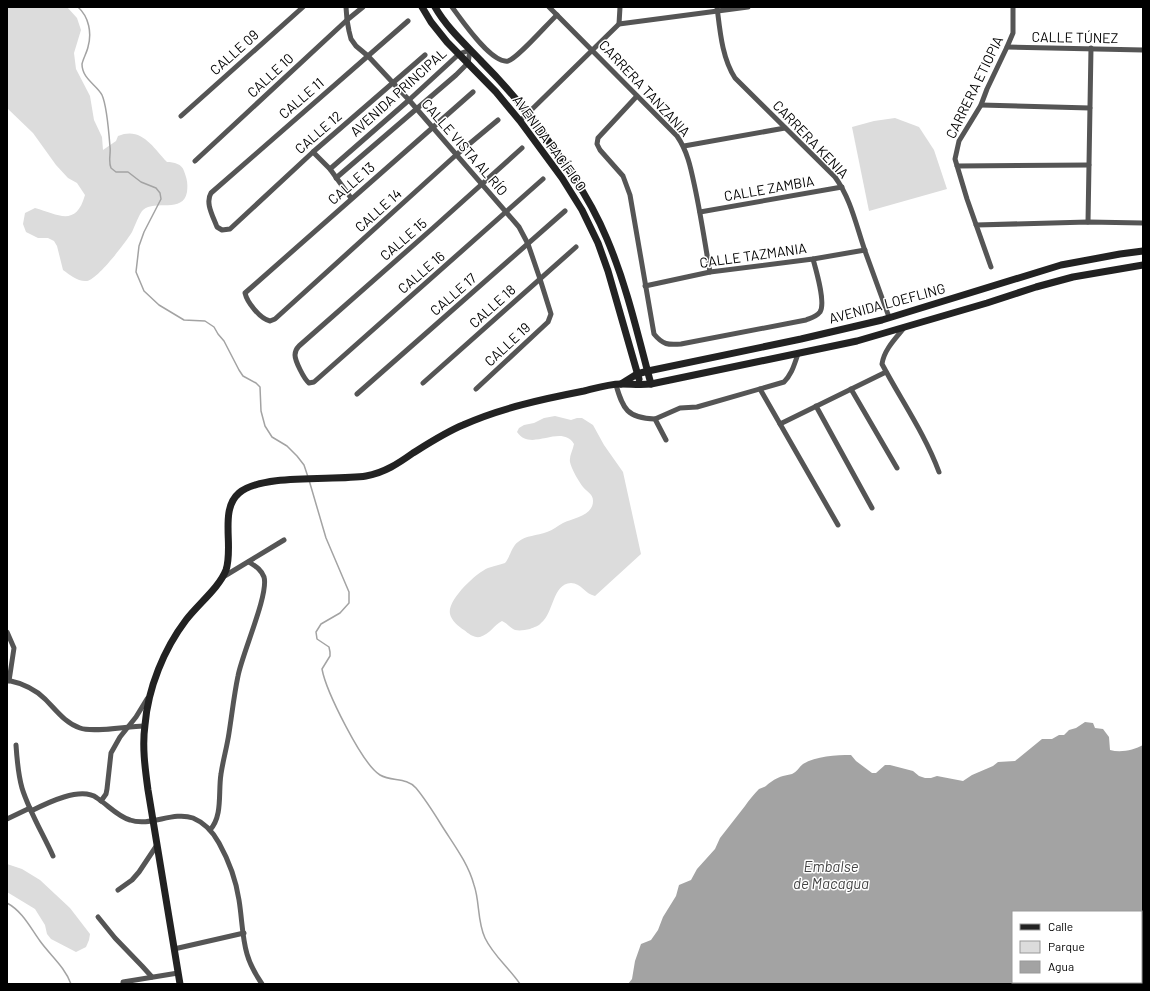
<svg xmlns="http://www.w3.org/2000/svg" width="1150" height="991" font-family="Barlow,sans-serif">
	<rect width="100%" height="100%" fill="#fff"/>
	<g fill="#dcdcdc">
		<path d="M7,7H67L77,18L81,30L74,53L76,69L90,96L94,120L102,137L103,150L116,141L118,136C141,126 153,147 167,162C174,162 182,164 184,171C187,179 188,183 187,192C183,214 155,199 143,210C139,214 135,226 132,232C126,242 98,279 87,281C78,282 70,275 63,270L57,246L54,241L48,238H38L26,232L23,224L25,213L35,208C59,215 76,227 85,195L77,183L68,178L56,165L33,133L7,108Z"/>
		<path d="M895,118L919,127L934,150L947,189L869,211L852,127L874,121Z"/>
		<path d="M555,416L571,420L577,418H582L593,425L604,445L623,472L641,554L595,596C585,594 581,583 571,583C552,584 554,613 541,623C539,626 534,627 530,629C525,630 520,631 515,630C510,628 507,623 502,621C494,625 490,634 480,637C474,638 469,634 464,630C459,627 451,620 450,614C447,600 476,573 488,568C493,566 500,565 505,563C510,557 512,546 518,542C526,535 537,536 547,532C553,530 557,526 563,523C573,518 593,516 593,501C593,494 587,492 583,487C579,482 571,468 570,462C569,456 573,450 574,444C561,423 531,453 517,432L519,428L524,425L534,423L544,418Z"/>
		<path d="M7,864L22,869L40,880L70,908L90,934L89,940L86,947L76,952L51,939L47,934L45,925L35,909L7,892Z"/>
	</g>
	<path fill="#a3a3a3" fill-rule="evenodd" d="M1085,722L1093,723L1095,728L1103,729L1109,737L1110,750C1121,753 1134,750 1143,745V984H628L632,979L635,961L641,944L651,940L658,930L663,917L676,896L679,885L691,880L697,869L715,849L720,838L745,806C749,800 754,794 759,789C762,788 765,787 767,785C772,781 776,778 783,776C786,775 789,775 792,774C797,772 799,767 803,764C816,756 836,755 851,755L856,761L872,773H876L885,765H890L913,771L919,776L925,778H931L937,776L963,781L972,775L993,766L998,762L1015,761L1042,739H1052L1059,735H1064L1069,730L1076,728ZM1013,912H1141V982H1013Z"/>
	<g fill="none" stroke-linecap="round" stroke-linejoin="round">
		<g stroke="#a3a3a3" stroke-width="1.5">
			<path d="M78,7C89,17 92,33 88,47C87,52 83,59 82,64C82,79 97,85 102,95C107,106 109,134 110,147C111,154 108,161 111,168L116,172H128L141,182L156,188L160,193L161,199L144,232L139,246L136,272L144,291L159,305L184,320L205,321L214,327L218,334L224,341L239,370L243,376L256,383L260,387L261,411L265,426L272,437L287,446L297,456L304,465L308,477"/>
			<path d="M309,480L326,538L349,592V603L340,613L321,624L316,632L317,639L329,647L330,652V656L322,669C326,691 362,764 380,775C392,782 406,777 416,788C426,800 434,813 442,826C454,845 468,863 474,885C480,902 477,921 485,938C493,955 509,968 520,984"/>
			<path d="M7,903C22,911 30,927 40,941C50,955 65,967 71,984"/>
		</g>
		<g stroke="#555" stroke-width="5">
			<path d="M346,7L347,20L349,31L351,39L356,46L368,56L409,100L519,227L528,244L540,279L551,314L548,322L476,389"/>
			<path d="M452,7C461,19 491,64 508,61C517,59 548,23 557,15"/>
			<path d="M549,7L677,136C688,152 691,169 695,188C701,216 705,244 710,272"/>
			<path d="M717,7C720,31 722,58 735,78L835,177C851,199 856,225 865,251C873,273 881,295 889,317"/>
			<path d="M408,21L211,193C205,203 213,216 217,227L222,230L230,229L313,152L425,55"/>
			<path d="M619,24L620,7"/>
			<path d="M1007,47L1143,50"/>
			<path d="M473,92L245,293C247,302 260,319 270,321L275,319L456,155L498,120"/>
			<path d="M637,96L598,138L597,144L600,150L623,176L630,195L654,334C663,345 668,345 681,344L806,320C811,318 816,317 820,312C826,303 816,270 813,259"/>
			<path d="M981,105L1090,108"/>
			<path d="M181,116L303,7"/>
			<path d="M520,121L619,24L748,7"/>
			<path d="M684,146L785,128"/>
			<path d="M522,148L433,228L299,346C296,349 295,351 295,355C295,361 304,379 309,383L314,382L543,179"/>
			<path d="M313,152L330,169L351,198"/>
			<path d="M195,161L347,20L363,7"/>
			<path d="M957,166L1089,165"/>
			<path d="M330,169L409,100L459,54L470,50L468,63L456,75L336,178"/>
			<path d="M700,212L842,187"/>
			<path d="M1088,222L1091,48"/>
			<path d="M976,225L1088,222L1143,223"/>
			<path d="M991,267L967,199L955,159L959,141L981,105L987,89L1007,47L1013,33V7"/>
			<path d="M645,286L710,272L813,259L865,250"/>
			<path d="M904,328C895,339 884,350 882,364C901,400 925,434 939,472"/>
			<path d="M423,383L576,247"/>
			<path d="M616,385C623,409 627,418 655,419L666,440"/>
			<path d="M760,389L838,525"/>
			<path d="M851,389L897,468"/>
			<path d="M357,394L565,211"/>
			<path d="M816,406L872,508"/>
			<path d="M655,419L680,408L697,407L784,382C792,374 794,365 798,354"/>
			<path d="M780,424L886,372"/>
			<path d="M223,577L284,540"/>
			<path d="M7,632L14,648L9,681"/>
			<path d="M7,680C21,683 35,689 45,699C56,710 65,723 80,728C93,733 128,726 144,726"/>
			<path d="M16,745C17,760 18,774 22,788C29,811 43,834 53,856"/>
			<path d="M101,801L106,794L107,789L111,753L120,737L136,717L147,699"/>
			<path d="M31,811C47,803 81,786 97,798C108,805 117,816 130,820C150,827 173,811 193,818C205,823 213,832 219,843C229,861 236,880 239,900C242,918 242,937 247,954C250,965 256,975 262,984"/>
			<path d="M7,819L30,808"/>
			<path d="M210,830C223,816 218,792 221,774C223,760 227,747 229,733C232,714 234,695 238,676C242,654 269,594 264,577C261,569 255,566 249,562"/>
			<path d="M118,890L132,880L139,872L157,845"/>
			<path d="M98,917L115,938L142,966L152,977"/>
			<path d="M174,949L244,933"/>
			<path d="M123,984V982L178,973"/>
		</g>
		<g stroke="#222" stroke-width="7">
			<path d="M422,7L431,22L447,42L496,92L520,121L562,178L582,210L598,243L608,271L639,379"/>
			<path d="M435,7C447,28 465,44 482,62C498,78 514,96 528,114C558,153 588,193 607,239C627,286 638,336 651,384"/>
			<path d="M621,384L637,374L648,371L801,339L882,320L1061,265L1120,254L1143,251"/>
			<path d="M180,984L148,790C145,768 142,746 145,725C148,688 164,649 186,620C198,604 219,588 226,570C234,547 219,510 239,493C263,473 333,481 366,476C384,473 399,463 413,453C429,443 446,432 463,425C501,408 543,399 584,391C596,388 609,384 621,384C631,384 641,385 651,384L857,341L987,303L1036,287L1073,277L1143,265"/>
		</g>
	</g>
	<g text-anchor="middle" dominant-baseline="central" stroke-width="3" stroke-linejoin="round" paint-order="stroke">
		<g font-size="14" fill="#000" stroke="#fff">
			<text transform="translate(1075 37) rotate(1)">CALLE TÚNEZ</text>
			<text transform="translate(234 52) rotate(-42)">CALLE 09</text>
			<text transform="translate(270 75) rotate(-43)">CALLE 10</text>
			<text transform="translate(974 87) rotate(-64)">CARRERA ETIOPIA</text>
			<text transform="translate(645 88) rotate(47)">CARRERA TANZANIA</text>
			<text transform="translate(398 92) rotate(-42)">AVENIDA PRINCIPAL</text>
			<text transform="translate(301 98) rotate(-41)">CALLE 11</text>
			<text transform="translate(318 132) rotate(-41)">CALLE 12</text>
			<text transform="translate(811 139) rotate(46)">CARRERA KENIA</text>
			<text transform="translate(550 143) rotate(54)">AVENIDA PACÍFICO</text>
			<text transform="translate(465 147) rotate(49)">CALLE VISTA AL RÍO</text>
			<text transform="translate(351 183) rotate(-41)">CALLE 13</text>
			<text transform="translate(769 188) rotate(-10)">CALLE ZAMBIA</text>
			<text transform="translate(378 210) rotate(-42)">CALLE 14</text>
			<text transform="translate(403 239) rotate(-41)">CALLE 15</text>
			<text transform="translate(753 255) rotate(-8)">CALLE TAZMANIA</text>
			<text transform="translate(421 272) rotate(-41)">CALLE 16</text>
			<text transform="translate(453 294) rotate(-41)">CALLE 17</text>
			<text transform="translate(887 303) rotate(-15)">AVENIDA LOEFLING</text>
			<text transform="translate(492 306) rotate(-42)">CALLE 18</text>
			<text transform="translate(507 344) rotate(-43)">CALLE 19</text>
		</g>
		<g font-size="15" font-style="italic" fill="#444" stroke="#fff">
			<text x="831" y="866">Embalse<tspan x="831" dy="17">de Macagua</tspan></text>
		</g>
	</g>
	<rect width="1150" height="991" fill="none" stroke="#000000" stroke-width="16"/>
	<rect x="1012" y="911" width="130" height="72" fill="#ffffff" stroke="#999999"/>
	<rect x="1020" y="924" width="20" height="6" fill="#222222" stroke="#999999"/>
	<text x="1048" y="931" font-size="12" fill="#000000">Calle</text>
	<rect x="1020" y="941" width="20" height="12" fill="#dcdcdc" stroke="#999999"/>
	<text x="1048" y="951" font-size="12" fill="#000000">Parque</text>
	<rect x="1020" y="961" width="20" height="12" fill="#a3a3a3" stroke="#999999"/>
	<text x="1048" y="971" font-size="12" fill="#000000">Agua</text>
</svg>
